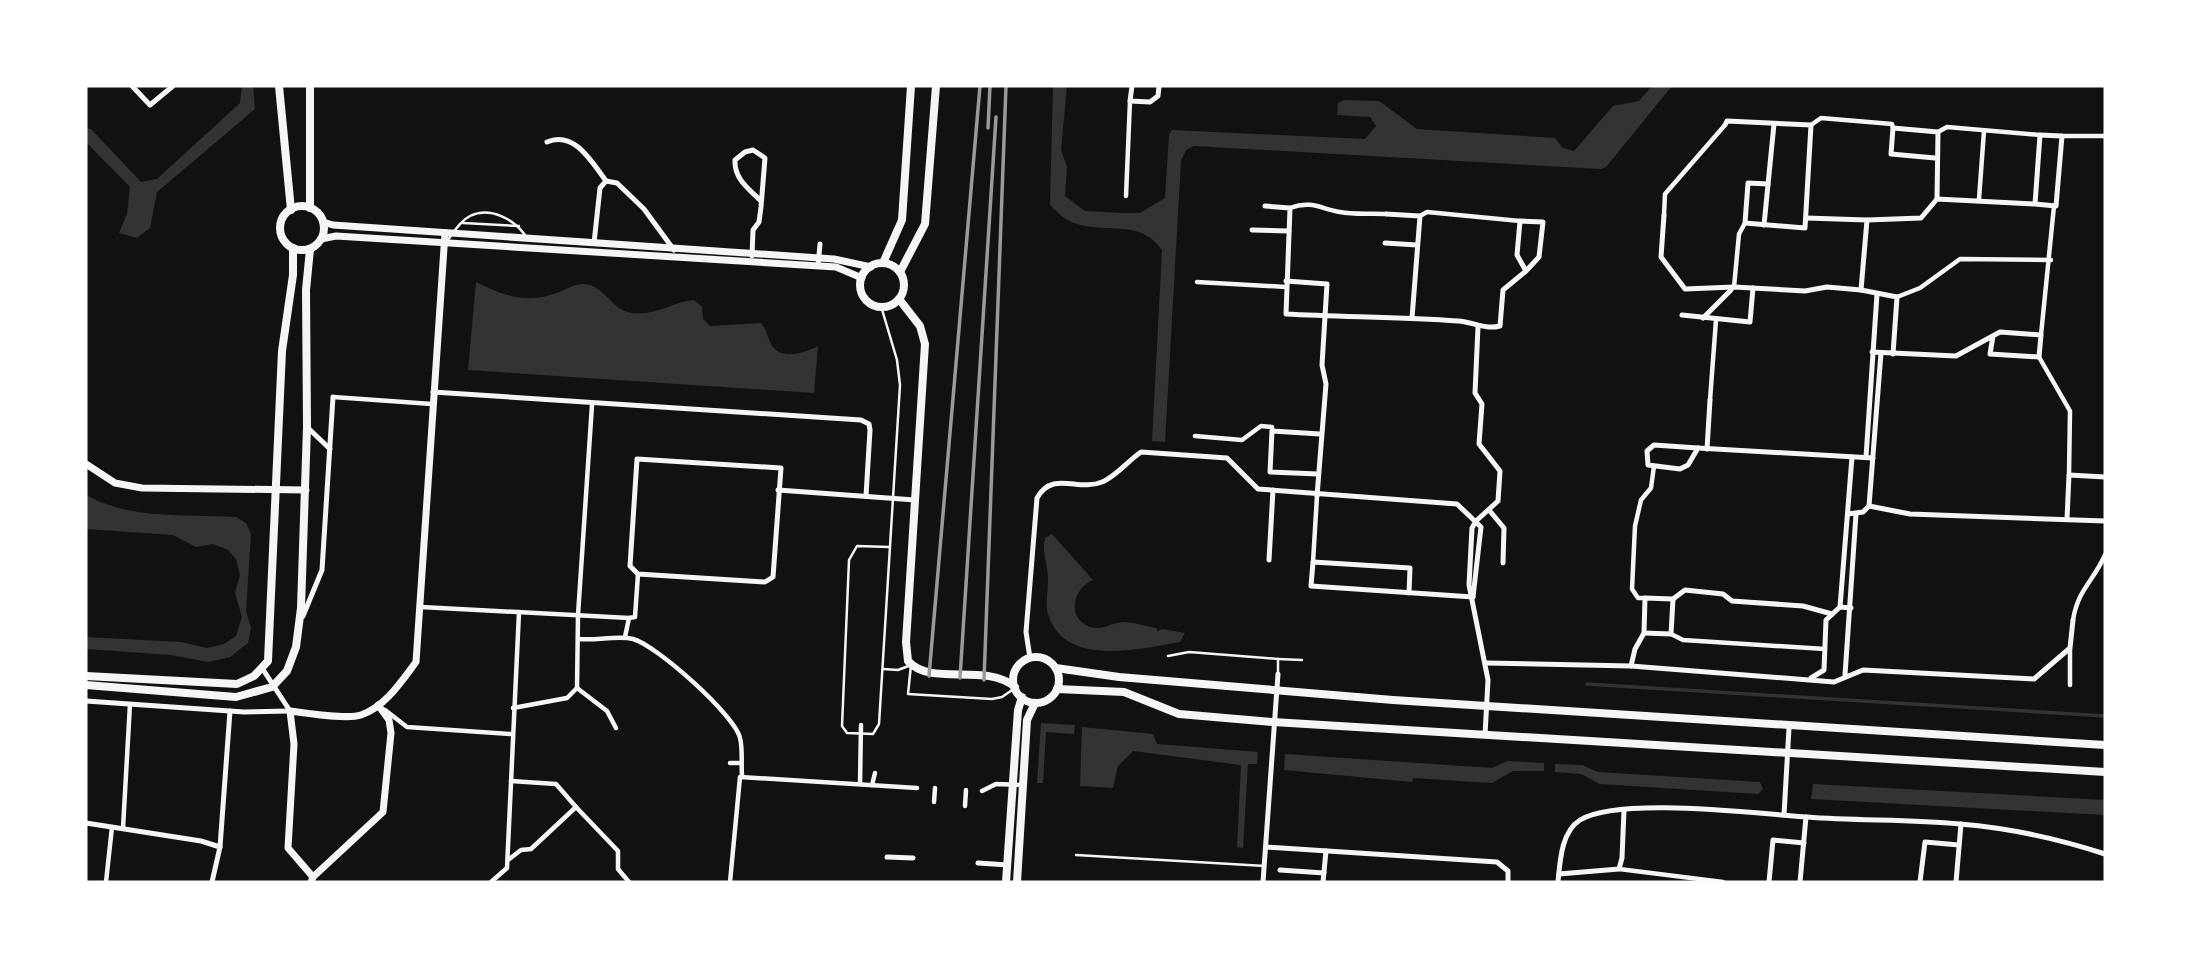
<svg xmlns="http://www.w3.org/2000/svg" width="2191" height="968" font-family="Poppins,sans-serif">
	<rect width="100%" height="100%" fill="#111"/>
	<g fill="#333">
		<path d="M242,86H253L255,109L157,192L150,228L137,238L119,233L127,214L130,187L86,142V128L91,129L141,182L157,179L240,103Z"/>
		<path d="M1053,86H1067L1061,150L1067,167L1065,196L1085,211L1122,213H1140L1165,198L1169,134L1172,130L1365,139L1376,126L1370,117L1337,115L1338,103L1344,100L1379,101L1417,129L1555,138L1563,148L1574,151L1613,106L1639,101L1652,86H1672L1606,167L1601,169L1194,146L1186,150L1181,161L1165,442L1152,441L1162,250C1135,209 1082,248 1050,204Z"/>
		<path d="M476,282C504,296 526,304 557,293C565,290 574,284 583,284C604,284 612,311 632,313C655,316 673,302 694,300L702,307L703,319L710,326L761,323C767,330 767,336 771,344C780,361 805,353 818,346L814,393L468,370Z"/>
		<path d="M86,495C131,520 185,514 236,517L246,523L251,534L246,611L251,628L248,643L230,657L208,662L171,655L86,649V637L181,642L207,648L224,644L236,636L242,617L235,593L240,575L236,559L228,550L213,544L196,547L173,535L86,529Z"/>
		<path d="M1052,534L1093,580C1073,588 1066,618 1090,627C1102,631 1111,623 1123,622C1133,622 1145,626 1156,628L1158,631L1162,629L1185,633L1180,642C1140,649 1064,668 1048,614C1045,605 1048,591 1048,581C1049,567 1041,552 1045,538Z"/>
		<path d="M1041,723L1075,725L1074,734L1046,732L1043,783H1037Z"/>
		<path d="M1082,727L1153,734L1157,744L1258,752L1257,764H1248L1243,848L1237,847L1241,765L1133,751L1118,766L1113,788L1080,786Z"/>
		<path d="M1285,754L1492,768L1507,761L1544,763V771H1513L1492,783L1413,778L1412,782L1284,770Z"/>
		<path d="M1555,764L1582,765L1598,772L1760,782L1763,789L1758,794L1600,784L1581,774L1555,772Z"/>
		<path d="M1813,784L2105,800V815L1811,799Z"/>
	</g>
	<g fill="none" stroke-linecap="round" stroke-linejoin="round">
		<path stroke="#333" stroke-width="3.5" d="M1587,684L2105,716"/>
		<g stroke="#f5f5f5" stroke-width="2.5">
			<path d="M463,223L519,226"/>
			<path d="M447,241C454,232 460,221 470,216C491,206 514,220 525,235"/>
			<path d="M881,306L897,360L900,385L879,724L873,734L847,733L842,726L849,560L857,546L889,547"/>
			<path d="M1168,656L1189,652L1278,659V674"/>
			<path d="M1278,659L1302,660"/>
			<path d="M911,665L908,694L992,699L1002,697L1015,688"/>
			<path d="M883,669L898,670L911,665"/>
			<path d="M1076,855L1265,866"/>
		</g>
		<g stroke="#f5f5f5" stroke-width="4.5">
			<path d="M1811,125L1821,118L1892,124L1893,128"/>
			<path d="M1938,132L1947,127L2040,135"/>
			<path d="M2062,136H2105"/>
			<path d="M1126,196L1130,101"/>
			<path d="M1979,199L1984,131"/>
			<path d="M1290,208C1312,200 1321,209 1340,212C1355,215 1371,213 1386,214"/>
			<path d="M1664,215L1665,194L1725,125"/>
			<path d="M1420,216L1427,212L1520,221"/>
			<path d="M1197,282L1286,287"/>
			<path d="M1734,287L1739,234L1745,223"/>
			<path d="M1897,297L1920,288L1960,259L2051,260"/>
			<path d="M2041,335L2054,206"/>
			<path d="M2039,357L2070,411L2069,475"/>
			<path d="M333,397L432,404"/>
			<path d="M1710,400L1716,320"/>
			<path d="M1195,436L1242,440L1261,426L1272,427V431"/>
			<path d="M1313,562L1317,496"/>
			<path d="M1645,598H1638L1632,589L1635,526L1641,500L1651,488L1654,466"/>
			<path d="M421,607L629,618"/>
			<path d="M2073,620C2078,589 2093,582 2105,555"/>
			<path d="M1671,634L1683,640L1825,649"/>
			<path d="M625,637L629,618L635,617L638,574"/>
			<path d="M579,639C597,641 617,635 633,639C656,645 735,715 740,738C743,749 741,764 742,776"/>
			<path d="M2070,649V685"/>
			<path d="M577,688L578,615L592,405"/>
			<path d="M513,708L567,698L577,688L607,711L616,728"/>
			<path d="M385,710L407,727L511,734"/>
			<path d="M730,763H741"/>
			<path d="M860,784L861,725"/>
			<path d="M872,785L875,773"/>
			<path d="M982,791L996,784L1023,785"/>
			<path d="M934,802L935,788"/>
			<path d="M965,806L966,790"/>
			<path d="M576,807L618,851V869L629,882"/>
			<path d="M123,828L130,704"/>
			<path d="M508,860L521,850L531,849L576,807L556,784L511,781"/>
			<path d="M1619,869L1723,882"/>
			<path d="M106,882L112,827"/>
			<path d="M491,882L507,868L519,612"/>
			<path d="M730,882L740,777L917,788"/>
		</g>
		<g stroke="#f5f5f5" stroke-width="5">
			<path d="M132,86L150,105L173,86"/>
			<path d="M1132,86L1130,101L1150,102L1158,96L1159,86"/>
			<path d="M1725,125L1727,121L1811,125L1805,228L1745,223L1748,183L1768,184"/>
			<path d="M547,142C574,130 592,162 606,181"/>
			<path d="M1935,158L1891,154L1893,128L1938,132L1937,199"/>
			<path d="M1265,206L1290,208L1286,314C1343,317 1401,317 1458,321C1474,322 1484,330 1500,326L1503,290L1526,271L1517,255L1520,221L1543,222L1539,257L1526,271"/>
			<path d="M1386,214L1420,216L1412,318"/>
			<path d="M1664,215L1661,257L1685,289L1734,287L1805,291L1827,287L1861,290"/>
			<path d="M1806,218L1867,220L1861,290L1897,297L1893,354"/>
			<path d="M1867,220L1921,218L1937,199L2035,204L2040,135L2062,136L2056,206L2035,204"/>
			<path d="M1764,225L1774,124"/>
			<path d="M1252,230L1289,231"/>
			<path d="M594,243L600,188L606,181L617,183L644,209L674,250"/>
			<path d="M1385,243L1417,245"/>
			<path d="M752,256L753,230L759,222L761,207L765,158L753,150L745,152L735,160C734,179 749,189 761,201"/>
			<path d="M818,266L820,244"/>
			<path d="M1286,281L1327,284L1322,365L1326,384L1317,496"/>
			<path d="M1682,315L1750,322L1753,288"/>
			<path d="M1703,318L1731,290"/>
			<path d="M1872,352L1956,356L2000,332L2041,335L2039,357L1990,354L1993,336"/>
			<path d="M433,392L861,420L869,424L870,430L866,496"/>
			<path d="M307,427L330,449"/>
			<path d="M1654,445L1698,448L1688,465L1680,469L1648,465L1647,451Z"/>
			<path d="M1698,448L1873,458"/>
			<path d="M1707,449L1710,400"/>
			<path d="M1866,457L1877,294"/>
			<path d="M637,459L781,468L773,577L765,582L638,574L630,566Z"/>
			<path d="M1318,474L1270,472L1272,431L1320,434"/>
			<path d="M778,490L915,500"/>
			<path d="M1869,506L1881,353"/>
			<path d="M1489,510L1504,528L1503,563"/>
			<path d="M1848,514L1863,512L1869,506L1910,514L2105,521"/>
			<path d="M2067,519L2069,475L2105,477"/>
			<path d="M1476,521L1472,528L1469,585L1488,680L1485,735"/>
			<path d="M1476,521L1498,501L1500,471L1479,444L1482,404L1475,393L1478,327"/>
			<path d="M1269,560L1273,490"/>
			<path d="M1409,593L1410,568L1313,562L1311,586L1473,597"/>
			<path d="M1840,607L1852,457"/>
			<path d="M303,616L322,570L333,397"/>
			<path d="M1644,633L1671,634L1673,599"/>
			<path d="M1030,658L1026,632L1037,498C1053,470 1078,492 1102,482C1115,477 1129,460 1141,452L1227,458L1258,489L1457,504L1481,527L1473,597"/>
			<path d="M1486,663L1631,666L1834,682L1863,670L2034,679L2070,648L2073,620"/>
			<path d="M1631,666L1635,649L1644,633L1645,598L1673,599L1685,590L1723,594L1732,601L1803,606L1832,614"/>
			<path d="M262,668L290,711"/>
			<path d="M1845,675L1856,514"/>
			<path d="M1811,678L1824,670L1826,620L1840,607L1851,608"/>
			<path d="M86,701L244,712L290,711"/>
			<path d="M1784,815L1789,728"/>
			<path d="M86,823L201,841L220,847"/>
			<path d="M1266,847L1497,862L1508,871V882"/>
			<path d="M887,857L913,858"/>
			<path d="M978,863L1008,865"/>
			<path d="M1280,870L1324,873"/>
			<path d="M1559,874L1619,869L1622,858L1624,810"/>
			<path d="M212,882L220,847L230,711"/>
			<path d="M1263,882L1278,674"/>
			<path d="M1323,882L1326,851"/>
			<path d="M1558,882C1560,862 1561,832 1580,820C1619,796 1758,814 1807,817C1858,821 1909,819 1960,824C2009,828 2059,839 2105,854"/>
			<path d="M1769,882L1773,840L1804,843"/>
			<path d="M1800,882L1806,817"/>
			<path d="M1920,882L1925,842L1959,845"/>
			<path d="M1956,882L1961,824"/>
		</g>
		<g stroke="#f5f5f5" stroke-width="7">
			<path d="M323,222L333,225L834,259L871,267"/>
			<path d="M321,239L336,236L836,267L862,278"/>
			<path d="M86,464L115,483L142,488L306,490"/>
			<path d="M313,877L288,848L294,744L290,711C307,713 347,720 361,715C385,707 401,682 416,662L445,233"/>
			<path d="M311,882L313,877L383,812L391,733L389,720L378,705"/>
		</g>
		<g stroke="#f5f5f5" stroke-width="8">
			<path d="M279,86L291,210"/>
			<path d="M310,86V208"/>
			<circle cx="302" cy="228" r="22"/>
			<path d="M883,263L902,220L911,86"/>
			<circle cx="882" cy="285" r="22"/>
			<path d="M900,272L925,224L936,86"/>
			<path d="M899,299L920,326L925,344L906,642L908,661C931,687 985,662 1015,687"/>
			<circle cx="1036" cy="680" r="23"/>
			<path d="M1056,668L1119,677L1393,700L2105,745"/>
			<path d="M86,676L237,684L254,676L268,661L282,351L293,275V248"/>
			<path d="M86,685L236,697L272,687L287,671L296,647L301,608L307,427L306,290L310,249"/>
			<path d="M1057,689L1124,692L1179,714L1273,722L2105,772"/>
			<path d="M1006,882L1018,710L1022,697"/>
			<path d="M1017,882L1027,720L1035,703"/>
		</g>
		<g stroke="#9a9a9a" stroke-width="3.5">
			<path d="M988,128L990,86"/>
			<path d="M929,676L980,86"/>
			<path d="M960,678L996,117"/>
			<path d="M984,680L1006,86"/>
		</g>
	</g>
	<rect width="2191" height="968" fill="none" stroke="#ffffff" stroke-width="175"/>
</svg>
